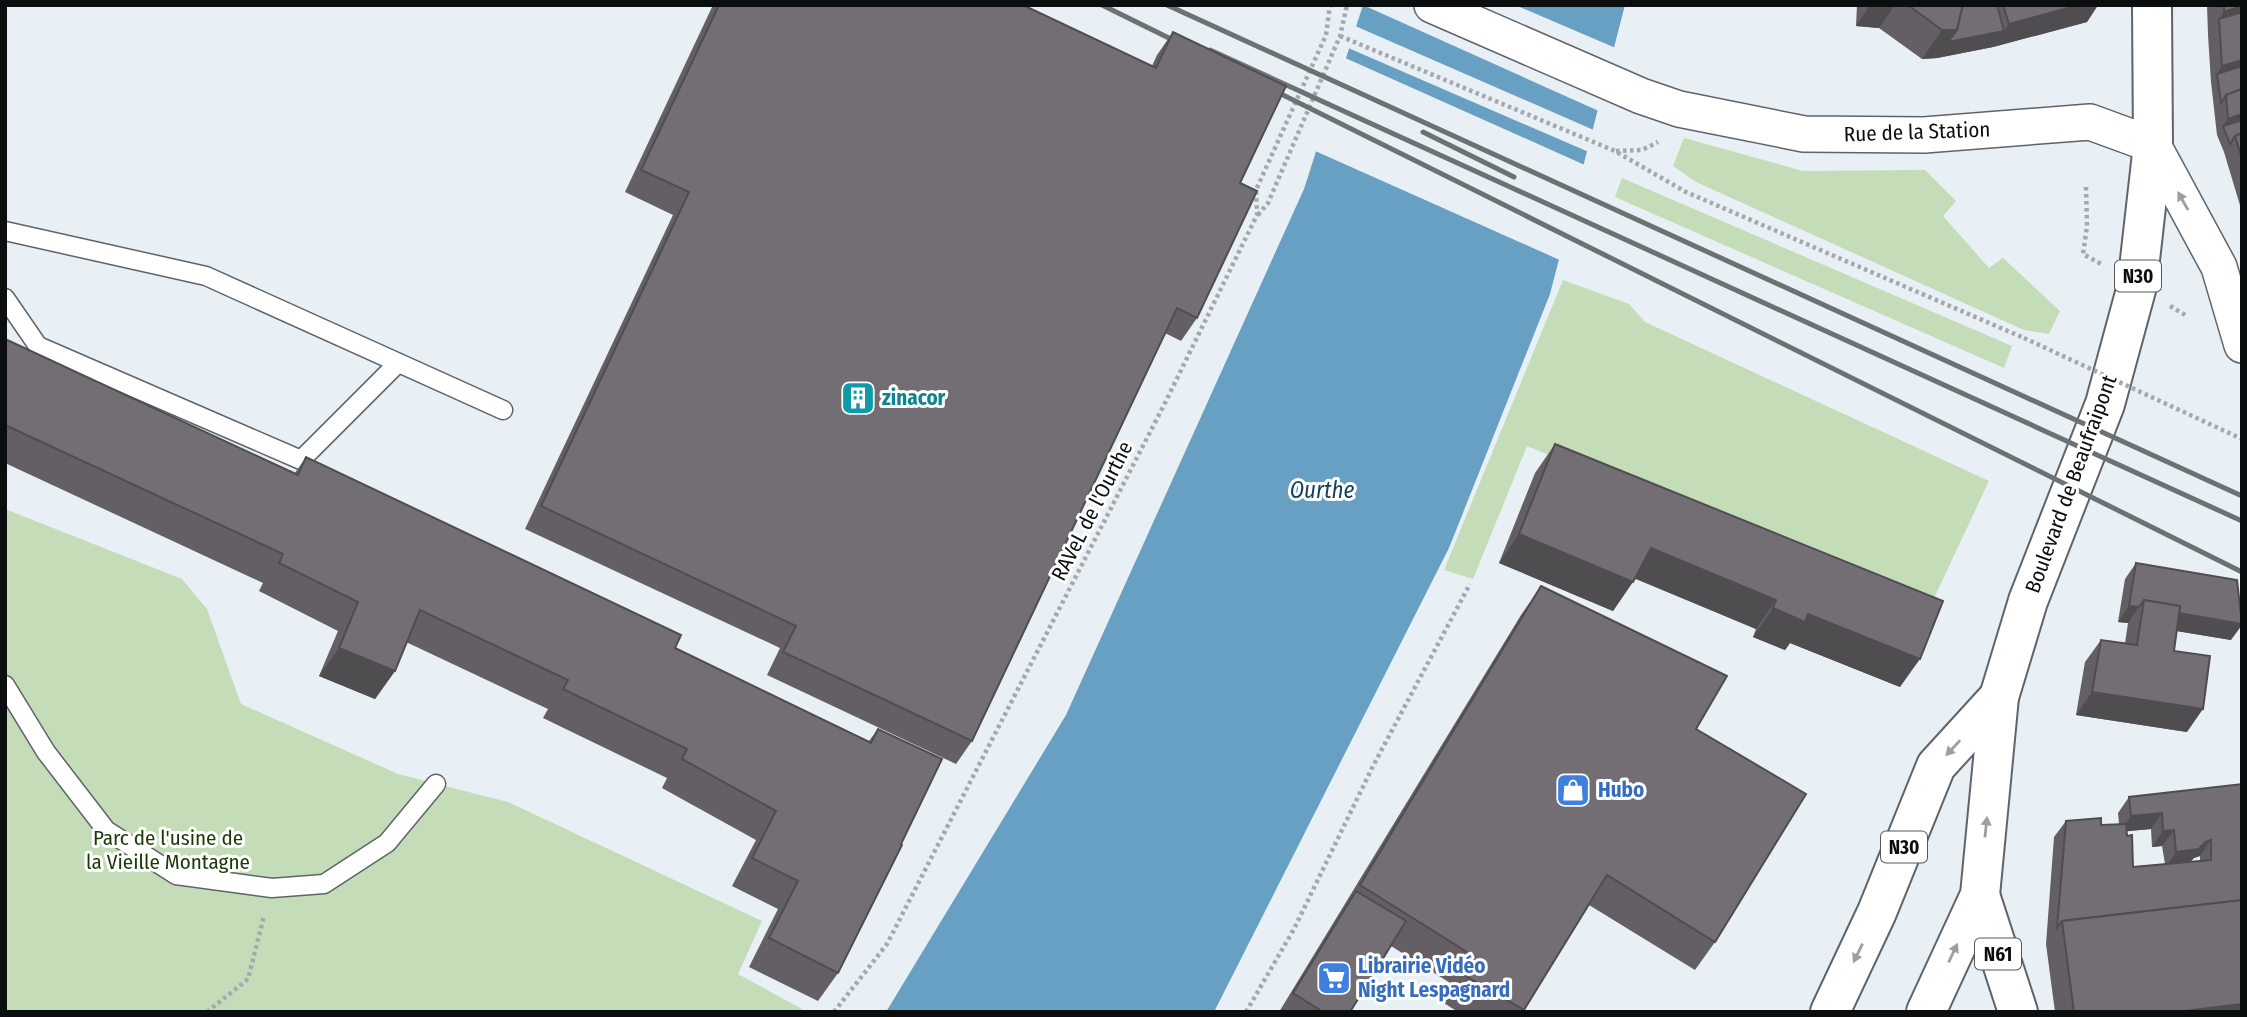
<svg xmlns="http://www.w3.org/2000/svg" width="2247" height="1017" font-family="'Fira Sans Condensed',sans-serif">
	<rect width="100%" height="100%" fill="#e8eff5"/>
	<g fill="#c4ddb8">
		<path d="M1684,138L1803,171L1925,170L1956,201L1943,216L1989,268L2003,258L2060,311L2049,334L2024,330L1696,182L1673,166Z"/>
		<path d="M1622,178L2012,346L2004,368L1615,197Z"/>
		<path d="M1563,280L1629,304L1645,322L1989,481L1928,611L1527,446L1473,579L1444,570Z"/>
		<path d="M5,509L182,579L207,609L241,704L398,774L508,802L762,921L738,974L802,1009L800,1012H5Z"/>
	</g>
	<path fill="#68a0c3" d="M1363,5H1625L1550,294L1449,548L1214,1012H886L1066,715L1304,189Z"/>
	<g fill="#e8eff5">
		<path d="M1363,5H1515L1618,49L1601,112Z"/>
		<path d="M1353,25L1596,131L1591,153L1346,47Z"/>
		<path d="M1343,57L1587,166L1562,261L1313,150Z"/>
	</g>
	<g fill="none" stroke-linecap="round" stroke-linejoin="round">
		<g stroke="#5e6469" stroke-width="21">
			<g id="service">
				<path d="M5,231L206,276L503,410"/>
				<path d="M5,298L38,346L301,460L398,363"/>
				<path d="M5,685L46,752L106,830L176,875L272,888L324,884L387,843L436,784"/>
			</g>
		</g>
		<g stroke="#5e6469" stroke-width="38">
			<path id="minor" d="M1432,5L1641,96L1679,109L1804,134L1924,135L2090,122L2153,145L2219,267L2242,345"/>
		</g>
		<g stroke="#5e6469" stroke-width="42">
			<g id="primary">
				<path d="M1980,895L2018,1012"/>
				<path d="M1830,1012L1877,912L1936,766L1999,697"/>
				<path d="M1926,1012L1980,895L1999,697L2028,601L2105,404L2137,286L2153,145L2152,5"/>
			</g>
		</g>
		<g stroke="#a3a9ad" stroke-width="4.5" stroke-dasharray="3.5 3.5" stroke-linecap="butt">
			<path d="M1340,36L1615,151L1686,192L2024,338"/>
			<path d="M1616,151L1642,150L1658,142"/>
			<path d="M2086,187L2087,226L2083,254L2103,265"/>
			<path d="M1258,215L1268,203L1340,36L1347,5"/>
			<path d="M2170,306L2187,316"/>
			<path d="M207,1012L248,979L264,916"/>
			<path d="M834,1012L887,944L1164,405L1257,215L1256,190L1326,35L1330,5"/>
			<path d="M1246,1012L1294,929L1373,766L1470,584"/>
		</g>
		<use href="#service" stroke="#fff" stroke-width="18"/>
		<use href="#minor" stroke="#fff" stroke-width="35"/>
		<use href="#primary" stroke="#fff" stroke-width="38"/>
		<g stroke="#6c7174" stroke-width="5">
			<path d="M1102,5L1187,47"/>
			<path d="M1167,5L2242,496"/>
			<path d="M1210,50L2242,521"/>
			<path d="M1265,86L2242,572"/>
			<path d="M1423,132L1514,177"/>
		</g>
		<path stroke="#a3a9ad" stroke-width="4.5" stroke-dasharray="3.5 3.5" stroke-linecap="butt" d="M2024,338L2242,439"/>
	</g>
	<g fill="#635f64" fill-rule="evenodd">
		<path d="M713,5H1023L1152,66L1157,55L1173,32L1240,183L1197,318L1181,341L1165,333L972,741L956,764L767,675L780,648L525,529L673,215L625,192Z"/>
		<path d="M1857,5H2098L2087,22L1993,47L1937,58L1922,59L1879,28L1856,26Z"/>
		<path d="M2207,5H2242V212L2224,152L2217,135L2211,82L2208,35Z"/>
		<path d="M5,339L295,473L306,457L675,648L869,741L878,729L838,973L818,1001L749,967L778,909L732,886L756,840L662,788L667,778L543,718L548,709L406,642L395,671L375,699L319,676L338,631L259,591L263,583L5,463Z"/>
		<path d="M1555,444L1900,687L1790,643L1785,650L1753,637L1756,629L1635,578L1613,611L1499,563L1535,473Z"/>
		<path d="M2136,563L2231,640L2177,631L2174,651L2187,732L2076,715L2085,662L2101,640L2125,643L2128,623L2118,622L2125,579Z"/>
		<path d="M1541,586L1696,729L1715,942L1695,970L1589,905L1523,1012H1458L1444,1003L1455,986L1391,946L1350,1012H1279L1521,615Z"/>
		<path d="M2242,784V1012H2055L2046,944L2054,837L2066,821L2101,825L2119,824L2118,813L2129,797ZM2151,829L2152,847L2162,846L2165,864L2133,867L2126,831ZM2200,856V861L2190,862L2194,858Z"/>
	</g>
	<g fill="#504d51">
		<path d="M1870,5H1895L1879,28L1856,26Z"/>
		<path d="M2079,5H2098L2087,22L1993,47L1937,58L1922,59L1942,30L2004,31L2009,24Z"/>
		<path d="M2242,6V18L2219,19L2224,12Z"/>
		<path d="M2242,60V73L2217,74L2222,66Z"/>
		<path d="M2242,114V126H2223L2228,119Z"/>
		<path d="M1519,534L1633,582L1613,611L1499,563Z"/>
		<path d="M1651,548L1776,600L1756,629L1631,577Z"/>
		<path d="M2129,606L2139,607L2128,623L2118,622Z"/>
		<path d="M1773,608L1808,614L1920,659L1900,687L1790,643L1785,650L1753,637Z"/>
		<path d="M2142,608L2242,624V625L2231,640L2164,629Z"/>
		<path d="M339,648L395,671L375,699L319,676Z"/>
		<path d="M2092,692L2203,709L2187,732L2076,715Z"/>
		<path d="M2162,813L2151,829L2120,832L2131,816Z"/>
		<path d="M2174,830L2162,846L2152,847L2163,831Z"/>
		<path d="M2211,840L2200,856L2194,858L2187,865L2165,868L2176,852Z"/>
		<path d="M2242,1004V1012H2176Z"/>
	</g>
	<g fill="#736e74" stroke="#504d51" stroke-width="2">
		<path d="M719,5H1023L1156,68L1173,32L1286,86L1240,183L1257,191L1197,318L1177,308L972,741L783,652L796,626L541,506L689,192L641,170Z"/>
		<path d="M1908,5H1963L1957,30H1942Z"/>
		<path d="M1963,5H1997L2004,31L1948,42L1957,30Z"/>
		<path d="M2003,5H2079L2009,24Z"/>
		<path d="M2224,5H2242V6L2224,12Z"/>
		<path d="M2242,12V60L2222,66L2219,19Z"/>
		<path d="M2242,66V89L2226,95L2221,103L2217,74Z"/>
		<path d="M2242,89V114L2228,119L2226,95Z"/>
		<path d="M2242,120V133L2235,136L2230,144L2223,126Z"/>
		<path d="M2242,133V159L2235,136Z"/>
		<path d="M5,339L298,475L306,457L681,635L675,648L871,743L878,729L942,759L901,844L902,845L838,973L769,938L798,881L752,858L776,811L682,759L687,749L563,689L568,680L420,610L395,671L339,648L358,602L279,563L283,554L5,425Z"/>
		<path d="M1555,444L1943,601L1920,659L1808,614L1805,622L1773,608L1776,600L1651,548L1633,582L1519,534Z"/>
		<path d="M2136,563L2237,580L2242,624L2179,613L2180,606L2144,600L2139,607L2129,606Z"/>
		<path d="M1541,586L1727,676L1696,729L1806,794L1715,942L1607,875L1524,1010L1464,975L1475,957L1360,885Z"/>
		<path d="M2144,600L2180,606L2174,651L2210,656L2203,709L2092,692L2101,640L2137,645Z"/>
		<path d="M2242,784V900L2062,921L2057,928L2066,821L2101,818V825L2126,824L2127,836L2132,835L2133,867L2211,860V840L2205,842L2199,849L2176,852L2174,830L2163,831L2162,813L2131,816L2129,797Z"/>
		<path d="M1356,891L1406,921L1350,1012H1323L1293,993Z"/>
		<path d="M2242,900V1004L2176,1012H2074L2062,921Z"/>
	</g>
	<defs><path id="oneway-solid" d="M-6-.8H1V-3.2L6.5 0L1 3.2V.8H-6Z" transform="scale(1.75)"/></defs>
	<g fill="#9d9f9f">
		<use href="#oneway-solid" transform="translate(2183 201) rotate(-119)"/>
		<use href="#oneway-solid" transform="translate(1953 748) rotate(133)"/>
		<use href="#oneway-solid" transform="translate(1986 827) rotate(-84)"/>
		<use href="#oneway-solid" transform="translate(1858 953) rotate(116)"/>
		<use href="#oneway-solid" transform="translate(1953 953) rotate(-65)"/>
	</g>
	<defs>
		<g id="building-square" transform="scale(1.75)"><rect x="-9" y="-9" width="18" height="18" rx="4" fill="#0f9aa8" stroke="#fff"/><path d="M-4-6H4V6H1V3H-1V6H-4ZM-2.5-4.3h1.7v1.8h-1.7ZM.8-4.3h1.7v1.8H.8ZM-2.5-1h1.7V.8h-1.7ZM.8-1h1.7V.8H.8Z" fill="#fff"/></g>
		<g id="shop-square" transform="scale(1.75)"><rect x="-9" y="-9" width="18" height="18" rx="4" fill="#3f7fe0" stroke="#fff"/><path d="M-5-2.5h2.3a2.7 3.5 0 0 1 5.4 0H5L5.5 6h-11ZM-1.5-2.5h3a1.5 2.3 0 0 0-3 0Z" fill="#fff"/></g>
		<g id="supermarket-square" transform="scale(1.75)"><rect x="-9" y="-9" width="18" height="18" rx="4" fill="#3f7fe0" stroke="#fff"/><path d="M-6-5.5h2.5l.6 2H6L4.5 2H-2.5L-4.4-4H-6ZM-1.5 3.2a1.3 1.3 0 1 0 .1 0ZM3 3.2a1.3 1.3 0 1 0 .1 0Z" fill="#fff"/></g>
	</defs>
	<g fill-rule="evenodd">
		<use href="#building-square" x="858" y="398"/>
		<use href="#shop-square" x="1573" y="790"/>
		<use href="#supermarket-square" x="1334" y="978"/>
	</g>
	<g text-anchor="middle" dominant-baseline="central" stroke-width="6" stroke-linejoin="round" paint-order="stroke">
		<g fill="#fff" stroke="#545657" stroke-width="2">
			<rect x="2115" y="260.5" width="46" height="31" rx="5"/>
			<rect x="1881" y="831.5" width="46" height="31" rx="5"/>
			<rect x="1975" y="938.5" width="46" height="31" rx="5"/>
		</g>
		<g font-size="19" font-weight="bold" fill="#0b0e0f">
			<text x="2138" y="276">N30</text>
			<text x="1904" y="847">N30</text>
			<text x="1998" y="954">N61</text>
		</g>
		<g font-size="21" fill="#0b0e0f" stroke="#fff">
			<text transform="translate(1917 132) rotate(-2)">Rue de la Station</text>
			<text transform="translate(2071 484) rotate(-70)">Boulevard de Beaufraipont</text>
			<text transform="translate(1092 511) rotate(-63)">RAVeL de l'Ourthe</text>
		</g>
		<g font-size="21" font-weight="bold" fill="#0d838f" stroke="#fff" text-anchor="start">
			<text x="882" y="398">zinacor</text>
		</g>
		<g font-size="21" font-weight="bold" fill="#366cbe" stroke="#fff" text-anchor="start">
			<text x="1598" y="790">Hubo</text>
			<text x="1358" y="966">Librairie Vidéo<tspan x="1358" dy="24">Night Lespagnard</tspan></text>
		</g>
		<g font-size="21" fill="#1a3904" stroke="#fff">
			<text x="168" y="838">Parc de l'usine de<tspan x="168" dy="24">la Vieille Montagne</tspan></text>
		</g>
		<g font-size="23" font-style="italic" fill="#14425b" stroke="#fff">
			<text x="1322" y="490">Ourthe</text>
		</g>
	</g>
	<rect width="2247" height="1017" fill="none" stroke="#0b0e0f" stroke-width="14"/>
</svg>
